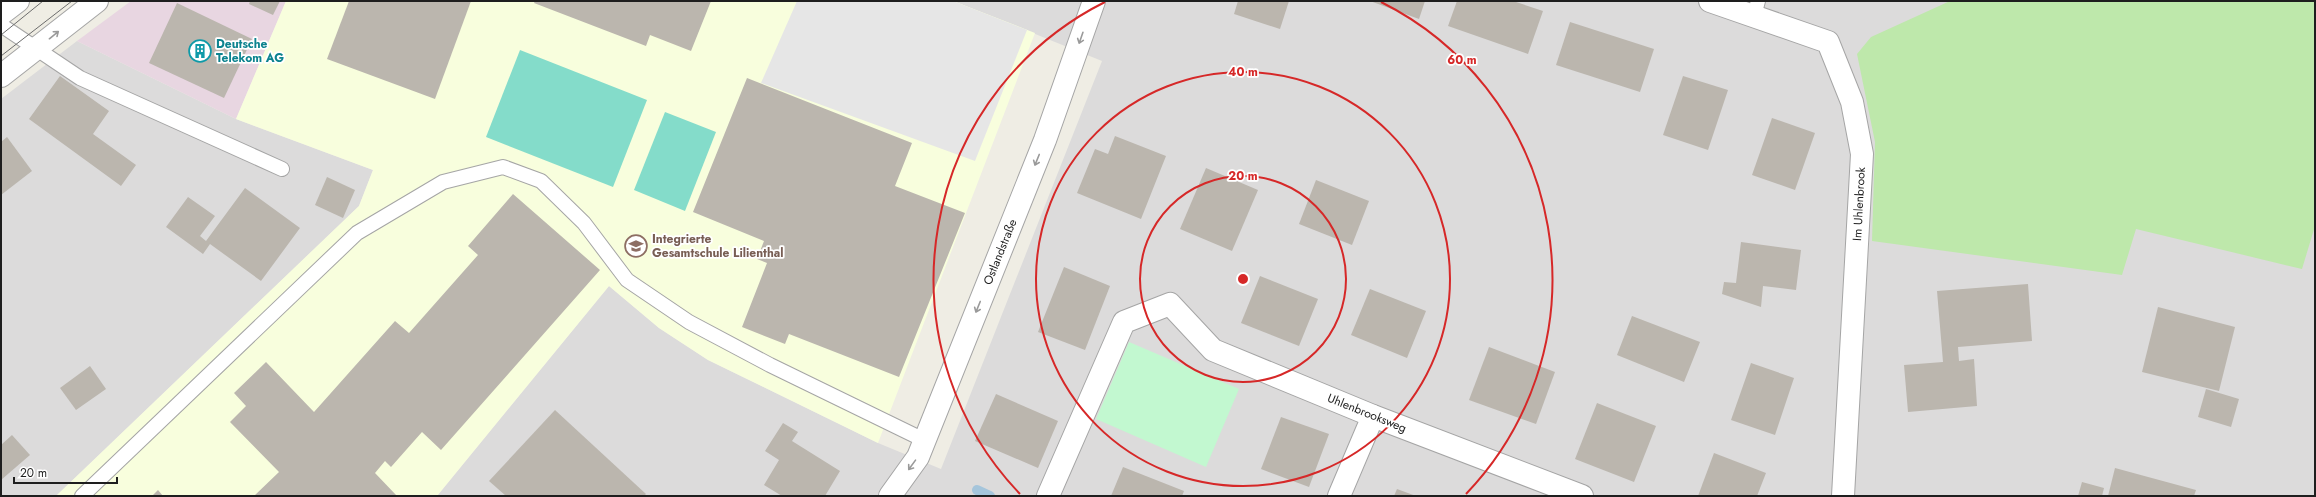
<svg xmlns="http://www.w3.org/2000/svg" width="2316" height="497" font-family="Jost,sans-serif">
	<rect width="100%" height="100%" fill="#efede4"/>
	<g fill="#dcdbdb">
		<path d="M953,1H2315V496H437L609,286L659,328L708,360L878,443L941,469L1102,61Z"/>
		<path d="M77,41L236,119L373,170L359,206L56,496H1V99Z"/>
	</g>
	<path fill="#e8d6e1" d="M131,1H286L236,119L77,41Z"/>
	<path fill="#f8fedd" d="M286,1H953L1035,33L878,443L708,360L659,328L609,286L437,496H56L359,206L373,170L236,119Z"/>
	<path fill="#bee8ab" d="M1950,1H2315V226L2302,269L2136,229L2122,275L1872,241L1875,142L1857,54L1871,37Z"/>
	<path fill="#c2f8d0" d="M1129,342L1239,389L1206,467L1096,419Z"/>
	<g fill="#84dcca">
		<path d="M520,50L647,100L613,187L486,137Z"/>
		<path d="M665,112L716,132L685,211L634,190Z"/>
	</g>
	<path fill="#e6e6e6" d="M797,1H953L1027,30L975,161L761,83Z"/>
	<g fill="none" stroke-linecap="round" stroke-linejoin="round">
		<path stroke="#a5c5db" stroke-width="10" d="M977,490L990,496"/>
	</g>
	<g fill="#bbb6ae">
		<path d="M250,1H280L273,15L249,4Z"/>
		<path d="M349,1H471L435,99L327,59Z"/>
		<path d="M535,1H711L691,51L650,35L646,46L534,3Z"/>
		<path d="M1238,1H1289L1280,29L1234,14Z"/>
		<path d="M1370,1H1425L1419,19Z"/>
		<path d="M1457,1H1513L1543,11L1528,54L1448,26Z"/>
		<path d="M177,3L252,39L224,98L149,63Z"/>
		<path d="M1570,22L1654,49L1640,92L1556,65Z"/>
		<path d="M60,76L109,111L93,134L136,165L121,186L29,119Z"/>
		<path d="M1683,76L1728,90L1708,150L1663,135Z"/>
		<path d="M747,78L912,143L895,186L965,213L899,377L789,334L785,344L742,327L767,263L757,259L764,241L693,212Z"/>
		<path d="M1772,118L1815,133L1795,190L1752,175Z"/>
		<path d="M1115,136L1166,156L1141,219L1077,193L1095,149L1108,154Z"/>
		<path d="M7,137L32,171L1,195V142Z"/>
		<path d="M1206,168L1258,190L1232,251L1180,229Z"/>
		<path d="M327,177L355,190L343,218L315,205Z"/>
		<path d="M1316,180L1369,201L1352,245L1299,224Z"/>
		<path d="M245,188L300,228L261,281L210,244L203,254L166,227L188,197L215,216L200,236L206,241Z"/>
		<path d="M513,194L600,270L441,450L422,432L391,467L385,461L375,473L397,496H254L279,472L230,422L246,406L234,393L266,362L314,412L395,321L409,333L478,255L468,246Z"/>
		<path d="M1741,242L1801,250L1796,290L1763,286L1761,307L1722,294L1724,282L1736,283Z"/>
		<path d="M1064,267L1110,286L1085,350L1038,332Z"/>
		<path d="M1260,276L1318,299L1299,346L1241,323Z"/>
		<path d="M2028,284L2032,341L1958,347L1959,361L1974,359L1977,406L1908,412L1904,365L1943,362L1937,291Z"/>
		<path d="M1370,289L1426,311L1407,358L1351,335Z"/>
		<path d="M2158,307L2235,327L2219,391L2142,372Z"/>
		<path d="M1632,316L1700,342L1684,382L1617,355Z"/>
		<path d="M1489,347L1555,372L1536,424L1469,400Z"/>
		<path d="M1751,363L1794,378L1775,435L1731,420Z"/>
		<path d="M90,366L106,389L76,410L60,388Z"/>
		<path d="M2206,389L2239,399L2231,427L2198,417Z"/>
		<path d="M996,394L1058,421L1038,468L975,441Z"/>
		<path d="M1597,403L1656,426L1634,482L1575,459Z"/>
		<path d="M555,410L646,494L644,496H506L489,481Z"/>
		<path d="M1281,417L1329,434L1309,487L1261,469Z"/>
		<path d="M783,423L798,432L792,441L840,471L825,496H782L764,485L779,460L765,451Z"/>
		<path d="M12,435L30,455L1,480V445Z"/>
		<path d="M1714,453L1766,473L1757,496H1698Z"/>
		<path d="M1123,467L1184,491L1182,496H1111Z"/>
		<path d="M2115,468L2196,490L2194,496H2108Z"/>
		<path d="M2082,482L2104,488L2102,496H2078Z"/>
		<path d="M1397,489L1416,496H1394Z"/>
		<path d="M158,490L163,496H152Z"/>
	</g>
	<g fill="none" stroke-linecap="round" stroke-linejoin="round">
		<g stroke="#a5a5a5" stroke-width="16">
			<g id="service">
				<path d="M1754,16L1758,1"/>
				<path d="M1,25L80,78L282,169"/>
				<path d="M82,496L357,233L443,182L503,167L541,181L584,223L627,280L689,322L770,365L924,440"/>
			</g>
		</g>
		<g stroke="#a5a5a5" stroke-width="24">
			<g id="minor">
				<path d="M1710,1L1828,42L1852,102L1862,154L1843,496"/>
				<path d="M890,496L918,457L1045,140L1094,1"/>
				<path d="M1048,496L1124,322L1170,304L1213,350L1373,416L1582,496"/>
				<path d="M1339,496L1373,416"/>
			</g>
		</g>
		<g stroke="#a5a5a5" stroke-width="24">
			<g id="tertiary">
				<path d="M1,14L18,1"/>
				<path d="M1,76L97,1"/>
			</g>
		</g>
		<use href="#service" stroke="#fff" stroke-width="14"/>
		<use href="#minor" stroke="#fff" stroke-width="22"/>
		<use href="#tertiary" stroke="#fff" stroke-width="22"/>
		<g stroke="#6c6c6c" stroke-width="1">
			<path d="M1,35L43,1"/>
			<path d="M1,56L72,1"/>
		</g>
	</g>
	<defs><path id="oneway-shaft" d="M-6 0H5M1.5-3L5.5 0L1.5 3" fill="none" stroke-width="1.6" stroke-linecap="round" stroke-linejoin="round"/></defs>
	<g stroke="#9a9a9a">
		<use href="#oneway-shaft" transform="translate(54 35) rotate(-39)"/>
		<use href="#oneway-shaft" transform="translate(1081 38) rotate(109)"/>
		<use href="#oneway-shaft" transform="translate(1037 160) rotate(112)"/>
		<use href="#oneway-shaft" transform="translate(978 307) rotate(112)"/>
		<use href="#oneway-shaft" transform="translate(912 465) rotate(126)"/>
	</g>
	<g fill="none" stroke="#d62828" stroke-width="2">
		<circle cx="1243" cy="279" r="103"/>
		<circle cx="1243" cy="279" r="207"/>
		<path d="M1020 494A310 310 0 0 1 1105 2M1381 2A310 310 0 0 1 1466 494"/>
	</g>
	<defs>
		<g id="building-ring" transform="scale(1.15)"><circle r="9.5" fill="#fff" stroke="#0f9aa8" stroke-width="1.5"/><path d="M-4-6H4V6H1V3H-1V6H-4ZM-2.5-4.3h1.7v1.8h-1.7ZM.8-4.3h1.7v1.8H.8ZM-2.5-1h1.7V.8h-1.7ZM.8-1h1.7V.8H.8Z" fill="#0f9aa8"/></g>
		<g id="school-ring" transform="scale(1.15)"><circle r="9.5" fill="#fff" stroke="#8d6e63" stroke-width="1.5"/><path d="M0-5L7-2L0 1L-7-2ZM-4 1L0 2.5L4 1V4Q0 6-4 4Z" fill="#8d6e63"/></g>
	</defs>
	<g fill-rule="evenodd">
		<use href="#building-ring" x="200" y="51"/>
		<use href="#school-ring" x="636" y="246"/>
	</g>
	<g text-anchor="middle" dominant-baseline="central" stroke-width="3.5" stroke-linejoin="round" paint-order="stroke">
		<g font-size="12" font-weight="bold" fill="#0d838f" stroke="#fff" text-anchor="start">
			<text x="216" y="44">Deutsche<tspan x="216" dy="14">Telekom AG</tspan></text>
		</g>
		<g font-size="12" fill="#1e1e1e" stroke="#fff">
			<text transform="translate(1859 204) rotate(-87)">Im Uhlenbrook</text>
			<text transform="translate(1000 252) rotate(-68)">Ostlandstraße</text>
			<text transform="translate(1367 413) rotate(22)">Uhlenbrooksweg</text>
		</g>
		<g font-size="12" font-weight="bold" fill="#785e54" stroke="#fff" text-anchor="start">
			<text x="652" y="239">Integrierte<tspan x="652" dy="14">Gesamtschule Lilienthal</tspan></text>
		</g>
	</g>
	<circle cx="1243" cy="279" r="6" fill="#d62828" stroke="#fff" stroke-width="2"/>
	<g font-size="12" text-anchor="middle" font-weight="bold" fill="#d62828" stroke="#fff" stroke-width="3.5" stroke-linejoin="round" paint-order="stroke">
		<text x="1462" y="64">60 m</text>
		<text x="1243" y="76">40 m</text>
		<text x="1243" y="180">20 m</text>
	</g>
	<rect width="2316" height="497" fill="none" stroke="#1e1e1e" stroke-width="4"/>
	<path d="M14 477v6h103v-6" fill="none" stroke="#1e1e1e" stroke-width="2"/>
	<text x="20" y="477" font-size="12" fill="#1e1e1e" stroke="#ffffff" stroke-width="3" paint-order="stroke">20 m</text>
</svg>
